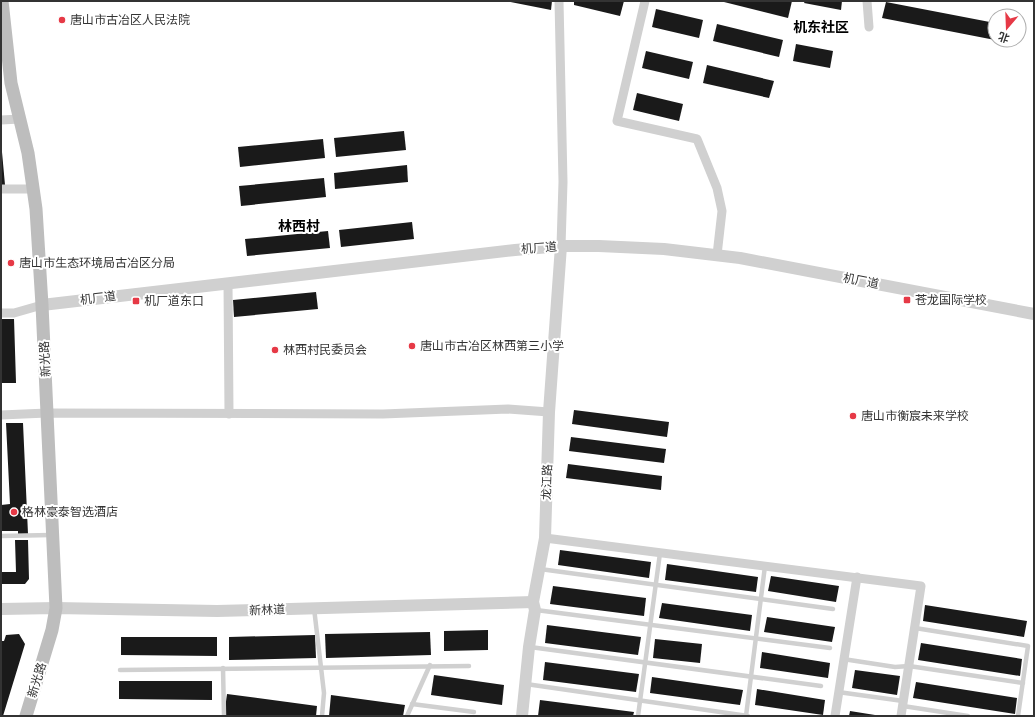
<svg xmlns="http://www.w3.org/2000/svg" width="1035" height="717" font-family="'Roboto Condensed','Noto Sans SC',sans-serif">
	<rect width="100%" height="100%" fill="#fff"/>
	<g fill="#1a1a1a">
		<path d="M506,1H552L551,10Z"/>
		<path d="M574,1H624L620,16L574,5Z"/>
		<path d="M720,1H792L788,18Z"/>
		<path d="M805,1H842L841,10L804,3Z"/>
		<path d="M886,2L995,23V40L882,18Z"/>
		<path d="M656,9L703,20L699,38L652,27Z"/>
		<path d="M717,24L783,40L779,57L713,41Z"/>
		<path d="M796,44L833,51L830,68L793,61Z"/>
		<path d="M646,51L693,62L689,79L642,68Z"/>
		<path d="M707,65L774,81L769,98L703,83Z"/>
		<path d="M637,93L683,104L679,121L633,110Z"/>
		<path d="M404,131L406,150L336,157L334,138Z"/>
		<path d="M323,139L325,158L240,167L238,147Z"/>
		<path d="M1,152H2L5,185H1Z"/>
		<path d="M407,165L408,182L335,189L334,173Z"/>
		<path d="M324,178L326,197L241,206L239,186Z"/>
		<path d="M412,222L414,239L341,247L339,230Z"/>
		<path d="M328,231L330,248L247,256L245,239Z"/>
		<path d="M316,292L318,309L234,317L233,300Z"/>
		<path d="M1,319H14L16,383H1Z"/>
		<path d="M574,410L669,422L667,437L572,424Z"/>
		<path d="M6,423H23L28,534H18V531H1V505L10,504Z"/>
		<path d="M571,437L666,449L664,463L569,451Z"/>
		<path d="M568,464L662,476L661,490L566,478Z"/>
		<path d="M15,540H28L29,579L25,584H1V572H16Z"/>
		<path d="M560,550L651,562L649,578L558,565Z"/>
		<path d="M667,564L758,577L756,592L665,580Z"/>
		<path d="M771,576L839,586L836,602L768,591Z"/>
		<path d="M553,586L646,598L644,616L550,604Z"/>
		<path d="M662,603L752,615L750,631L659,618Z"/>
		<path d="M925,605L1027,621L1024,637L923,621Z"/>
		<path d="M767,617L835,627L832,642L764,632Z"/>
		<path d="M547,625L641,637L638,655L545,643Z"/>
		<path d="M488,630V650L444,651V631Z"/>
		<path d="M430,632L431,655L326,658L325,634Z"/>
		<path d="M19,634L25,644L3,716H1V641H4L6,635Z"/>
		<path d="M315,635L316,658L229,660V637Z"/>
		<path d="M121,637H217V656L121,655Z"/>
		<path d="M655,639L702,644L700,663L653,658Z"/>
		<path d="M921,643L1022,659L1020,676L918,660Z"/>
		<path d="M762,652L830,663L828,678L760,668Z"/>
		<path d="M545,662L639,674L636,692L543,680Z"/>
		<path d="M855,670L900,676L897,695L852,688Z"/>
		<path d="M434,675L504,685L502,705L431,695Z"/>
		<path d="M652,677L743,690L740,705L650,693Z"/>
		<path d="M119,681H212V700L119,699Z"/>
		<path d="M916,682L1017,698L1015,714L913,698Z"/>
		<path d="M757,689L825,700L823,715L755,705Z"/>
		<path d="M227,694L317,706L316,716H224Z"/>
		<path d="M331,695L405,705L403,716H329Z"/>
		<path d="M540,700L634,712L633,716H538Z"/>
		<path d="M850,711L875,715V716H849Z"/>
	</g>
	<g fill="none" stroke-linecap="round" stroke-linejoin="round">
		<g stroke="#d0d0d0" stroke-width="4.5">
			<path d="M1,536L51,535"/>
			<path d="M540,569L833,609"/>
			<path d="M314,608L324,693L322,716"/>
			<path d="M536,610L830,648"/>
			<path d="M915,628L1028,646L1018,716"/>
			<path d="M530,647L821,686"/>
			<path d="M843,659L895,667L909,666L1023,683"/>
			<path d="M223,668L224,716"/>
			<path d="M120,670L469,666"/>
			<path d="M526,684L748,716"/>
			<path d="M838,692L903,701"/>
			<path d="M412,704L474,712"/>
			<path d="M903,706L968,716"/>
			<path d="M407,716L430,665"/>
			<path d="M638,716L660,553"/>
			<path d="M746,716L765,566"/>
		</g>
		<g stroke="#d0d0d0" stroke-width="9">
			<path d="M559,1L563,182L561,246"/>
			<path d="M645,1L617,121L697,139L717,188L722,211L717,255"/>
			<path d="M867,1L869,27"/>
			<path d="M1,120L20,119"/>
			<path d="M1,189H33"/>
			<path d="M228,283L229,414"/>
			<path d="M1,313H14L42,305"/>
			<path d="M1,415L47,413L383,414L508,409L549,412"/>
			<path d="M545,538L921,586L901,716"/>
			<path d="M835,716L857,577"/>
		</g>
		<g stroke="#d0d0d0" stroke-width="12">
			<path d="M42,305L515,250L561,246H599L664,249L740,258L1034,314"/>
			<path d="M1,609L56,608L217,611L533,602"/>
			<path d="M522,716L529,647L535,610L533,602L545,538L549,412L561,246"/>
		</g>
		<path stroke="#bdbdbd" stroke-width="13" d="M2,1L11,83L28,153L36,209L42,305L56,608L52,630L26,716"/>
	</g>
	<g fill="#e63946" stroke="#fff" stroke-width="1.5">
		<circle cx="62" cy="20" r="4"/>
		<circle cx="11" cy="263" r="4"/>
		<rect x="903" y="296" width="8" height="8" rx="2"/>
		<rect x="132" y="297" width="8" height="8" rx="2"/>
		<circle cx="412" cy="346" r="4"/>
		<circle cx="275" cy="350" r="4"/>
		<circle cx="853" cy="416" r="4"/>
		<circle cx="14" cy="512" r="4"/>
	</g>
	<g text-anchor="middle" dominant-baseline="central" stroke-width="4" stroke-linejoin="round" paint-order="stroke">
		<g font-size="12" fill="#333" stroke="#fff" text-anchor="start">
			<text x="70" y="20">唐山市古冶区人民法院</text>
			<text x="19" y="263">唐山市生态环境局古冶区分局</text>
			<text x="915" y="300">苍龙国际学校</text>
			<text x="144" y="301">机厂道东口</text>
			<text x="420" y="346">唐山市古冶区林西第三小学</text>
			<text x="283" y="350">林西村民委员会</text>
			<text x="861" y="416">唐山市衡宸未来学校</text>
			<text x="22" y="512">格林豪泰智选酒店</text>
		</g>
		<g font-size="12" fill="#333" stroke="#fff">
			<text transform="translate(539 248) rotate(-4)">机厂道</text>
			<text transform="translate(861 281) rotate(11)">机厂道</text>
			<text transform="translate(98 298) rotate(-7)">机厂道</text>
			<text transform="translate(45 359) rotate(-93)">新光路</text>
			<text transform="translate(547 482) rotate(-88)">龙江路</text>
			<text transform="translate(267 610) rotate(-2)">新林道</text>
			<text transform="translate(37 680) rotate(-73)">新光路</text>
		</g>
		<g font-size="14" font-weight="bold" fill="#000" stroke="#fff">
			<text x="821" y="27">机东社区</text>
			<text x="299" y="226">林西村</text>
		</g>
	</g>
	<rect width="1035" height="717" fill="none" stroke="#333333" stroke-width="4"/>
	<g transform="translate(1007 28) rotate(199)"><circle r="19" fill="#ffffff" stroke="#adadad"/>
	<path d="M0-3L7 15L0 10L-7 15Z" fill="#e63946"/>
	<text y="-6" font-size="11" font-weight="bold" text-anchor="middle" fill="#333333">北</text>
	</g>
</svg>
